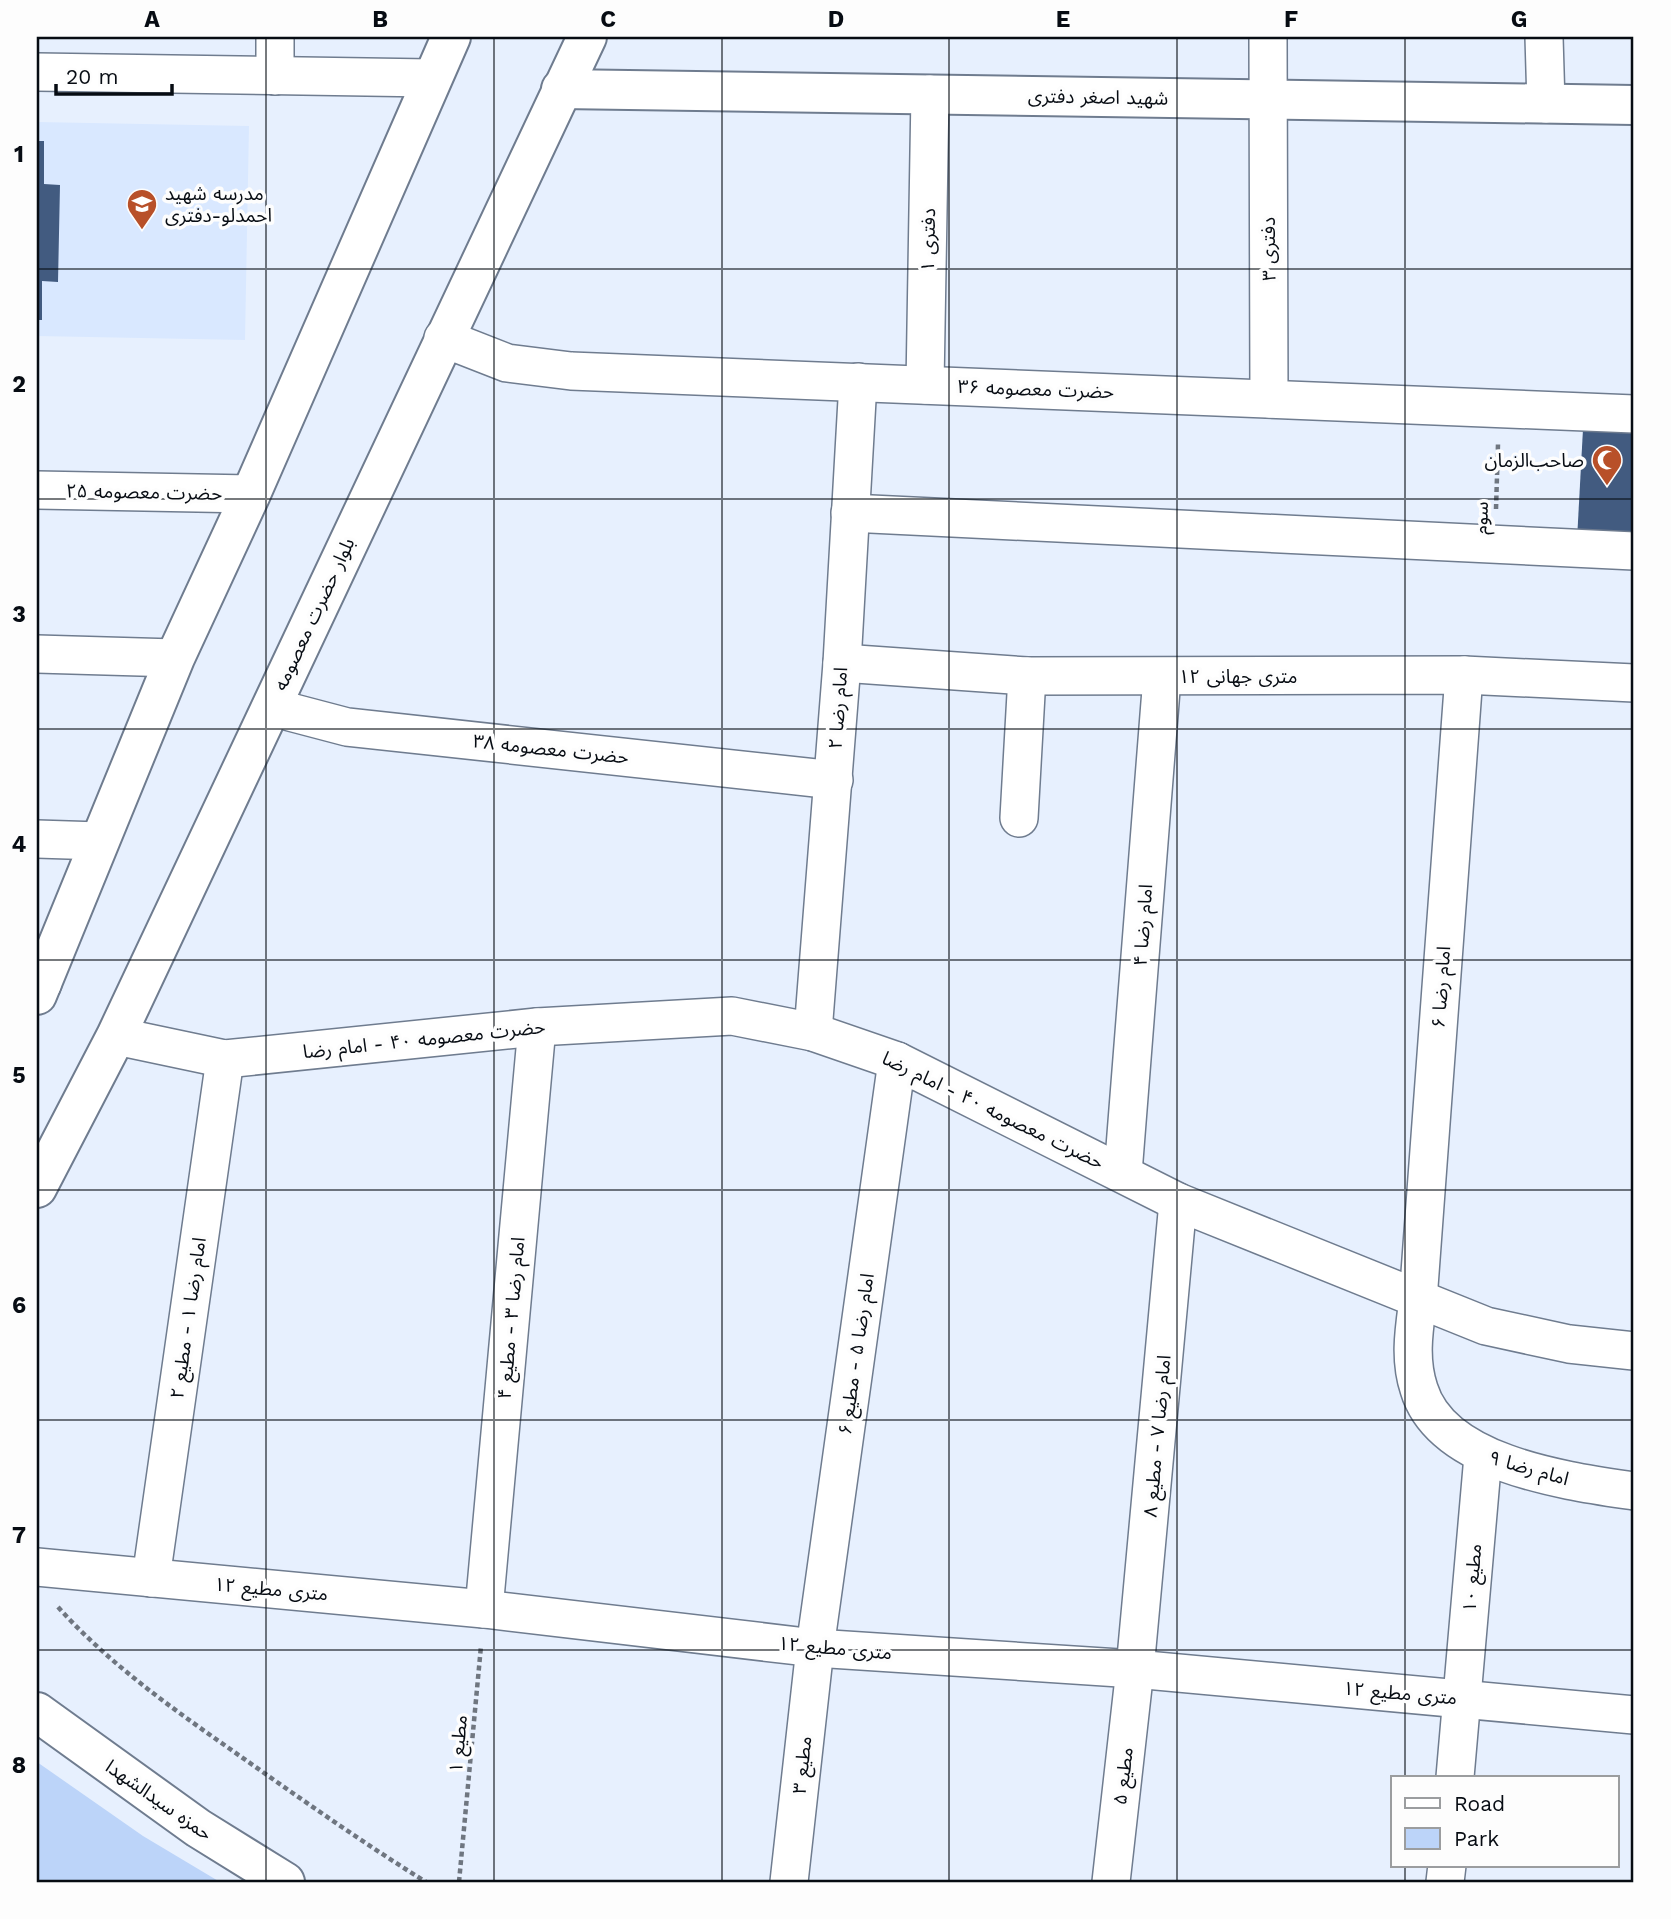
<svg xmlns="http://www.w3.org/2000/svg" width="1671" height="1919" font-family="'Work Sans','Noto Sans Arabic',sans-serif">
	<rect width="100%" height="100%" fill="#e7f0fe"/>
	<path fill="#d9e8ff" d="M37,122L249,126L245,340L37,336Z"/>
	<path fill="#bcd4f9" d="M37,1762L143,1836L220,1882H37Z"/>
	<g fill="#425b80">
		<path d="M37,141H44V184L60,185L58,282L42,281V320H37Z"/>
		<path d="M1583,429L1634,433V543L1577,540Z"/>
	</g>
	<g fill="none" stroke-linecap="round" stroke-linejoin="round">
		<g stroke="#6f7c8f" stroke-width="40">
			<g id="minor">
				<path d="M275,37V76"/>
				<path d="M1268,37L1269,399"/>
				<path d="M1544,37L1546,104"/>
				<path d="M37,72L431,78"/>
				<path d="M443,338L507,363L571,371L1634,414"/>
				<path d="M925,385L930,94"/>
				<path d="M37,490L251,494"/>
				<path d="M850,513L1634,551"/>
				<path d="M37,654L175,658"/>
				<path d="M842,663L1027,676L1464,675L1634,683"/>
				<path d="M1464,675L1418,1300C1414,1330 1409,1359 1419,1389C1442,1465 1567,1481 1634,1491"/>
				<path d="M271,707L347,727L834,780"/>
				<path d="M1019,818L1027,676"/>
				<path d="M37,839L100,841"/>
				<path d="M813,1032L842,663L858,382"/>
				<path d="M116,1036L225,1059L537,1027L732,1016L813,1032L897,1061L1178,1202L1486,1326L1569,1344L1634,1351"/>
				<path d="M1123,1173L1162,677"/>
				<path d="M37,1567L484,1609L815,1648L1135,1669L1634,1715"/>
				<path d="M151,1578L225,1059"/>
				<path d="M484,1609L537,1027"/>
				<path d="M1455,1777L1483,1456"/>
				<path d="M789,1882L815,1648L897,1061"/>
				<path d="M1111,1882L1135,1669L1178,1202"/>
				<path d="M1445,1882L1447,1865"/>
			</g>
		</g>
		<g stroke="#6f7c8f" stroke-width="42">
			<path id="tertiary" d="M561,89L1634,105"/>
		</g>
		<g stroke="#6f7c8f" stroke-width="42">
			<path id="secondary" d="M37,1712L198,1828L285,1882"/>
		</g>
		<g stroke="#6f7c8f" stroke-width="42">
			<g id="primary">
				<path d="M37,995L175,658L251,494L451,37"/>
				<path d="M37,1188L116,1036L587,37"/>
			</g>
		</g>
		<g stroke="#6f7c8f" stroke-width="42">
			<path id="trunk" d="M37,987L42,983"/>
		</g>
		<g stroke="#6f7680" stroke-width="4.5" stroke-dasharray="5 3.5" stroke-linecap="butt">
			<path d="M1496,509L1498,444"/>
			<path d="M58,1607C111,1666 176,1711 240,1756C301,1799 362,1842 426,1882"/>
			<path d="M459,1882L481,1646"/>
		</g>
		<use href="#minor" stroke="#fff" stroke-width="37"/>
		<use href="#tertiary" stroke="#fff" stroke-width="38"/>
		<use href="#secondary" stroke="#fff" stroke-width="38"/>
		<use href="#primary" stroke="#fff" stroke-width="38"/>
		<use href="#trunk" stroke="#fff" stroke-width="38"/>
	</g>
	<path fill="none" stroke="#070c13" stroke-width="2" stroke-opacity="0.55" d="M266,37V1882M494,37V1882M722,37V1882M949,37V1882M1177,37V1882M1405,37V1777M37,269H1634M37,499H1634M37,729H1634M37,960H1634M37,1190H1634M37,1420H1634M37,1650H1634M1405,1865V1882"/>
	<defs>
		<g id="school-pin" transform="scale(1.575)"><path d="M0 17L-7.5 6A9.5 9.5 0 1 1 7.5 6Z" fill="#b85029" stroke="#fdfdfd"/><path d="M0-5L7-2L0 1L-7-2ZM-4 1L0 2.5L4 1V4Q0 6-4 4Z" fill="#fff"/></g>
		<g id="mosque-pin" transform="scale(1.575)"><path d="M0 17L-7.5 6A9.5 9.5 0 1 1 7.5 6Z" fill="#b85029" stroke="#fdfdfd"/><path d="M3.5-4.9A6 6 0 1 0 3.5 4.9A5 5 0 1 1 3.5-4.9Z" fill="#fff"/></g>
	</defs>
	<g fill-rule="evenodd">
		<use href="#school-pin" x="142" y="204"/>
		<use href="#mosque-pin" x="1607" y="460"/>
	</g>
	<g text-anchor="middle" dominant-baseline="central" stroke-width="7" stroke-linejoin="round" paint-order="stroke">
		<g font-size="19" fill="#070c13" stroke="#fdfdfd">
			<text transform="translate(1098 97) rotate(1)">شهید اصغر دفتری</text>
			<text transform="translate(928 240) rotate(-89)">دفتری ۱</text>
			<text transform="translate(1268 249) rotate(-90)">دفتری ۳</text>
			<text transform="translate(1036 389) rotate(2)">حضرت معصومه ۳۶</text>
			<text transform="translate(144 492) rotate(1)">حضرت معصومه ۲۵</text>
			<text transform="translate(1481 518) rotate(-88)">سوم</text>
			<text transform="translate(314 614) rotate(-65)">بلوار حضرت معصومه</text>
			<text x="1238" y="676">۱۲ متری جهانی</text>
			<text transform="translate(838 708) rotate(-86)">امام رضا ۲</text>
			<text transform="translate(551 749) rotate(6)">حضرت معصومه ۳۸</text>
			<text transform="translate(1143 925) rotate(-86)">امام رضا ۴</text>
			<text transform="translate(1441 987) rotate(-86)">امام رضا ۶</text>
			<text transform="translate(424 1039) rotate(-6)">حضرت معصومه ۴۰ - امام رضا</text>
			<text transform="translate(993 1110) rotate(26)">حضرت معصومه ۴۰ - امام رضا</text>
			<text transform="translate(188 1318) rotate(-82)">امام رضا ۱ - مطیع ۲</text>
			<text transform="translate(511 1318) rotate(-85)">امام رضا ۳ - مطیع ۴</text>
			<text transform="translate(856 1354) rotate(-82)">امام رضا ۵ - مطیع ۶</text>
			<text transform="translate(1157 1436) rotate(-85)">امام رضا ۷ - مطیع ۸</text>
			<text transform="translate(1529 1468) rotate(16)">امام رضا ۹</text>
			<text transform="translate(1472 1578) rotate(-85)">مطیع ۱۰</text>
			<text transform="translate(271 1589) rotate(5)">۱۲ متری مطیع</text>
			<text transform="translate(835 1648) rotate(5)">۱۲ متری مطیع</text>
			<text transform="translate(1400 1693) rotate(5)">۱۲ متری مطیع</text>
			<text transform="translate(458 1744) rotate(-85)">مطیع ۱</text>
			<text transform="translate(802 1765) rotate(-84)">مطیع ۳</text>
			<text transform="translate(1123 1776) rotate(-83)">مطیع ۵</text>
			<text transform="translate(159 1800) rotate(35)">حمزه سیدالشهدا</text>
		</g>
		<g font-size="19" fill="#070c13" stroke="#fdfdfd" text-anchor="start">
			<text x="165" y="193">مدرسه شهید<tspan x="165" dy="22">احمدلو-دفتری</tspan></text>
			<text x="1584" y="460" text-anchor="end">صاحب‌الزمان</text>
		</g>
	</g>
	<rect width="1671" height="1919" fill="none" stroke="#fdfdfd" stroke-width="77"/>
	<rect x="1391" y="1776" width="228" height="91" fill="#fdfdfd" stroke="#9b9d9f" stroke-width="2"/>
	<rect x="1405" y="1798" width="35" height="10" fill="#ffffff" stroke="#9b9d9f" stroke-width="2"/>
	<text x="1454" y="1811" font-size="21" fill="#070c13">Road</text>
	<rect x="1405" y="1828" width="35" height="21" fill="#bcd4f9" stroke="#9b9d9f" stroke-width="2"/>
	<text x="1454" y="1846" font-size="21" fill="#070c13">Park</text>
	<path d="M56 84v10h116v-10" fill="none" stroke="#070c13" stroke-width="3.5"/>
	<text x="66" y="84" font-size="21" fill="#070c13" stroke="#fdfdfd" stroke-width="5" paint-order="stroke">20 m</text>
	<rect x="38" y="38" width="1594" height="1843" fill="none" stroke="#070c13" stroke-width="2.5"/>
	<g font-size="23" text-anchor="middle" font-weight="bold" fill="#070c13">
		<text x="152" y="27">A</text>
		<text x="380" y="27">B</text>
		<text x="608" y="27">C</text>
		<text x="836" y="27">D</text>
		<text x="1063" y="27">E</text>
		<text x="1291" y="27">F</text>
		<text x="1519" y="27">G</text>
		<text x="19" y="162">1</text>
		<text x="19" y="392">2</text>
		<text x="19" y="622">3</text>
		<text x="19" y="852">4</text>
		<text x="19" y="1083">5</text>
		<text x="19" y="1313">6</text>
		<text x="19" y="1543">7</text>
		<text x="19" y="1773">8</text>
	</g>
</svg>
